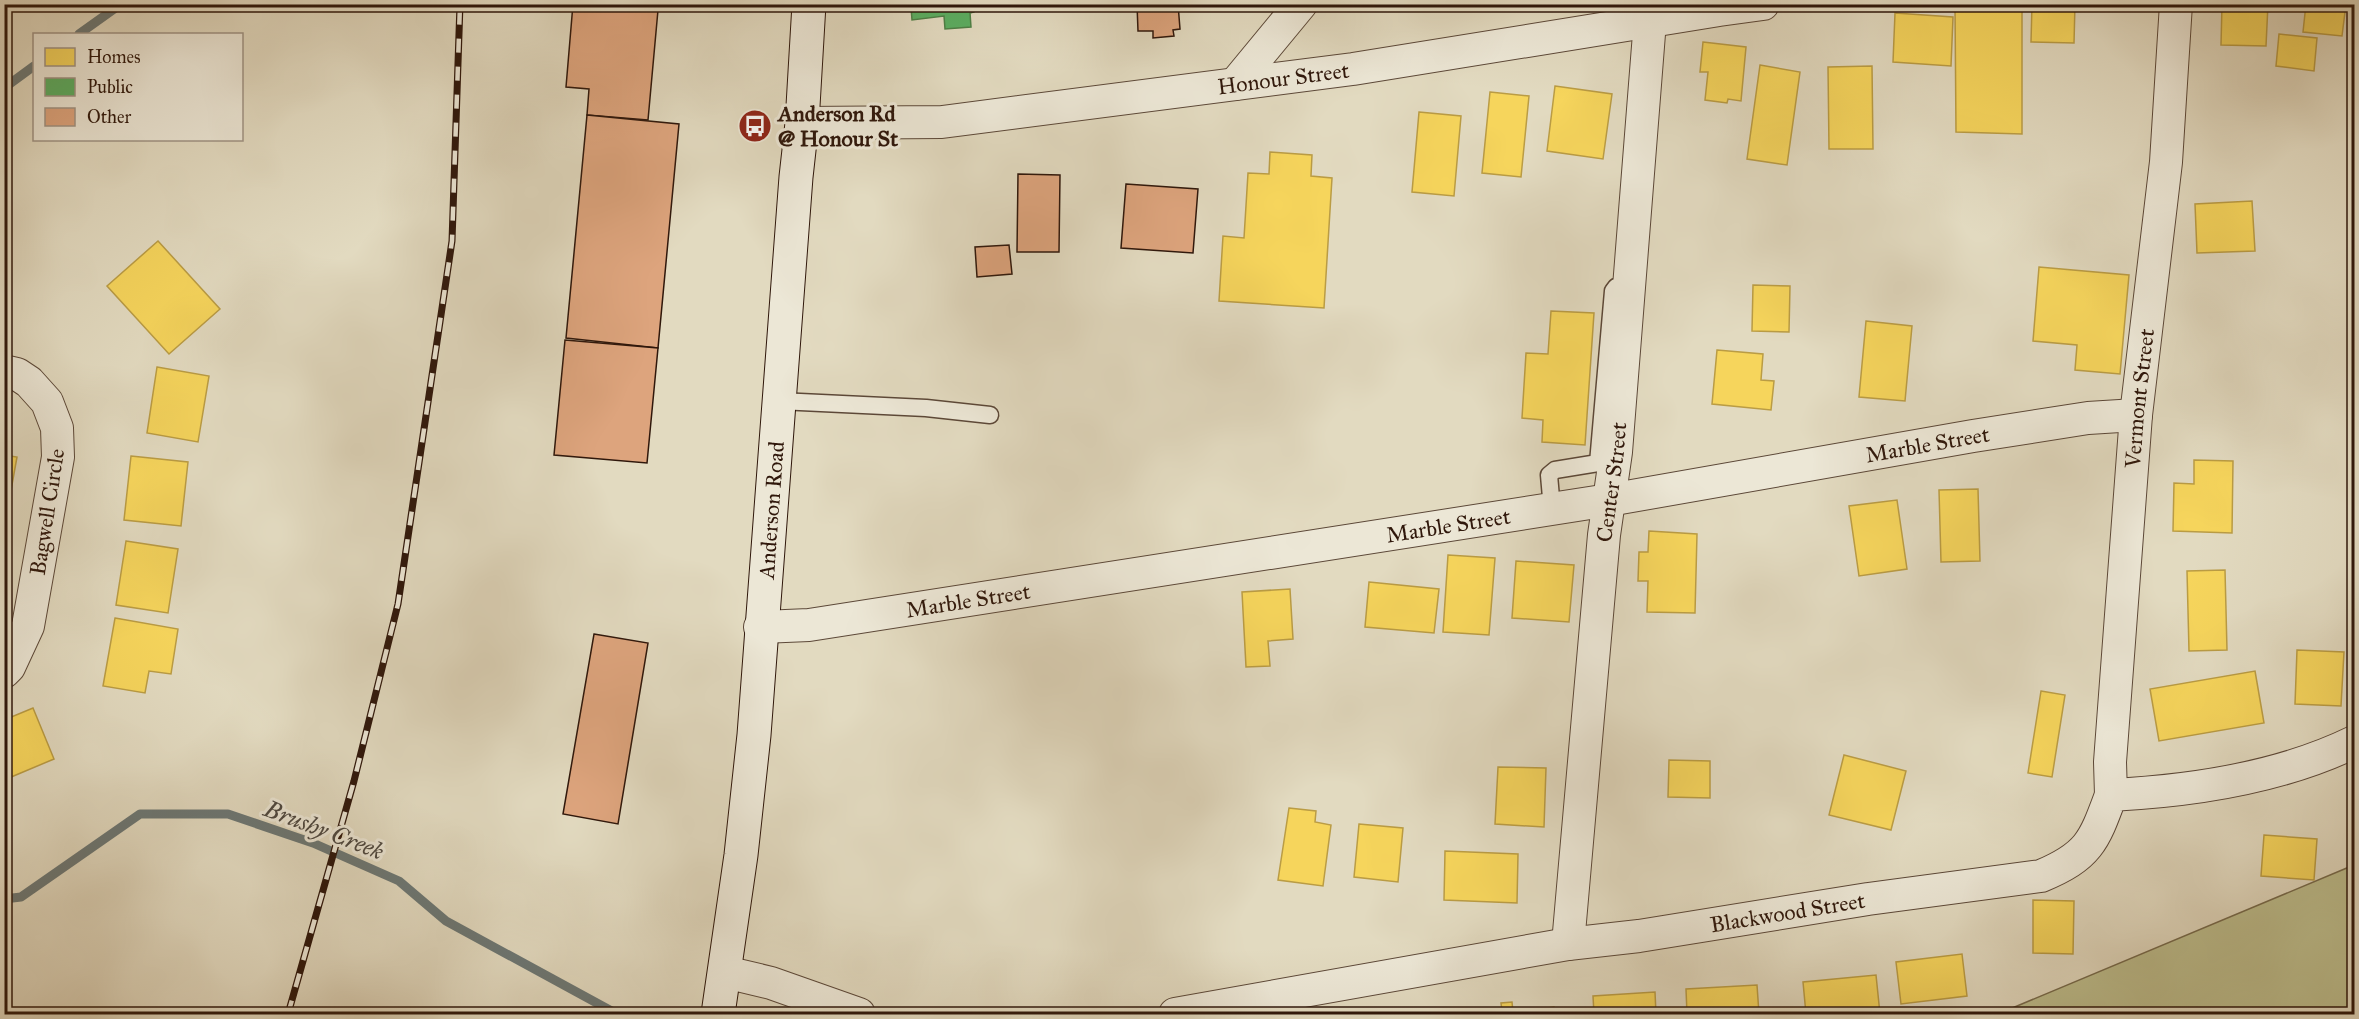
<svg xmlns="http://www.w3.org/2000/svg" width="2359" height="1019" font-family="'IM FELL Great Primer',serif">
	<rect width="100%" height="100%" fill="#e2dac0"/>
	<filter id="stains"><feTurbulence type="fractalNoise" baseFrequency=".00333" numOctaves="4"/><feColorMatrix values="0 0 0 0 .2 0 0 0 0 .09 0 0 0 0 .02 0 0 0 .5 -.17"/></filter>
	<radialGradient id="worn" r=".72"><stop offset=".6" stop-color="#630" stop-opacity="0"/><stop offset="1" stop-color="#630" stop-opacity=".3"/></radialGradient>
	<path fill="#bcbd8d" stroke="#766a4c" stroke-width="1.5" d="M2354,865V1014H1998Z"/>
	<g fill="#f6d55c" stroke="#ba9c44" stroke-width="1.5">
		<path d="M2032,4H2075L2074,43L2031,42Z"/>
		<path d="M2222,4H2268L2266,46L2221,45Z"/>
		<path d="M2306,4H2346L2342,36L2303,32Z"/>
		<path d="M1955,7L2022,8V134L1956,132Z"/>
		<path d="M1895,13L1953,17L1951,66L1893,62Z"/>
		<path d="M2279,34L2317,38L2314,71L2276,66Z"/>
		<path d="M1703,42L1746,47L1741,101L1728,99L1727,103L1705,100L1708,72H1700Z"/>
		<path d="M1760,65L1800,72L1787,165L1747,159Z"/>
		<path d="M1872,66L1873,149H1829L1828,67Z"/>
		<path d="M1555,86L1612,94L1603,159L1547,151Z"/>
		<path d="M1490,92L1529,96L1521,177L1482,173Z"/>
		<path d="M1419,112L1461,116L1454,196L1412,192Z"/>
		<path d="M1270,152L1312,155L1311,176L1332,178L1324,308L1219,301L1223,236L1244,238L1248,173L1269,174Z"/>
		<path d="M2252,201L2255,251L2197,253L2195,204Z"/>
		<path d="M158,241L220,309L169,354L107,286Z"/>
		<path d="M2039,267L2129,275L2120,374L2075,370L2077,345L2033,341Z"/>
		<path d="M1753,285L1790,286L1789,332L1752,331Z"/>
		<path d="M1551,311L1594,313L1585,445L1542,442L1543,420L1522,418L1526,353L1548,354Z"/>
		<path d="M1866,321L1912,326L1905,401L1859,397Z"/>
		<path d="M1717,350L1763,354L1761,380L1774,381L1771,410L1712,404Z"/>
		<path d="M157,367L209,376L198,442L147,433Z"/>
		<path d="M4,455L17,457L8,507H4Z"/>
		<path d="M131,456L188,462L181,526L124,520Z"/>
		<path d="M2194,460L2233,461L2232,533L2173,531L2174,483L2194,484Z"/>
		<path d="M1978,489L1980,561L1941,562L1939,490Z"/>
		<path d="M1897,500L1907,569L1859,576L1849,506Z"/>
		<path d="M1649,531L1697,534L1695,613L1647,612L1648,581H1638L1639,552H1648Z"/>
		<path d="M126,541L178,549L168,613L116,605Z"/>
		<path d="M1448,555L1495,558L1489,635L1443,632Z"/>
		<path d="M1516,561L1574,565L1569,622L1512,618Z"/>
		<path d="M2225,570L2227,650L2189,651L2187,571Z"/>
		<path d="M1369,582L1439,589L1434,633L1365,627Z"/>
		<path d="M1290,589L1293,639L1268,641L1270,666L1246,667L1242,592Z"/>
		<path d="M115,618L178,629L171,674L149,671L145,693L103,686Z"/>
		<path d="M2297,650L2344,652L2341,706L2295,704Z"/>
		<path d="M2255,671L2264,723L2159,741L2150,689Z"/>
		<path d="M2041,691L2065,695L2052,777L2028,773Z"/>
		<path d="M33,708L54,759L4,780V720Z"/>
		<path d="M1844,755L1906,771L1891,830L1829,815Z"/>
		<path d="M1669,760L1710,761V798L1668,797Z"/>
		<path d="M1498,767L1546,768L1544,827L1495,824Z"/>
		<path d="M1289,808L1316,811L1315,822L1331,825L1323,886L1278,880Z"/>
		<path d="M1359,824L1403,828L1398,882L1354,877Z"/>
		<path d="M2264,835L2317,839L2314,880L2261,876Z"/>
		<path d="M1445,851L1518,854L1517,903L1444,900Z"/>
		<path d="M2033,900L2074,901L2073,954L2033,953Z"/>
		<path d="M1962,954L1967,996L1901,1004L1896,962Z"/>
		<path d="M1876,975L1880,1014H1806L1803,982Z"/>
		<path d="M1757,985L1759,1014H1687L1686,989Z"/>
		<path d="M1655,992L1656,1014H1594L1593,996Z"/>
		<path d="M1512,1002L1513,1012L1554,1007L1555,1014H1482L1502,1011L1501,1003Z"/>
	</g>
	<path fill="#5aae61" stroke="#4d8147" stroke-width="1.5" d="M903,4H974V12L970,13L971,27L945,29L944,16L912,20L911,7L903,8Z"/>
	<g fill="none" stroke-linecap="round" stroke-linejoin="round">
		<g stroke="#6d7875" stroke-width="9">
			<path d="M79,34L121,4"/>
			<path d="M4,88L34,66"/>
			<path d="M4,899L21,897L140,814H228L313,843L399,881L446,921L617,1014"/>
		</g>
	</g>
	<g fill="#dda47d" stroke="#2f170b" stroke-width="1.5">
		<path d="M573,4H609L658,10L648,120L587,115L589,89L566,87Z"/>
		<path d="M1137,4H1178L1180,29L1173,30L1174,36L1153,38V31H1138Z"/>
		<path d="M587,115L679,124L658,348L566,338Z"/>
		<path d="M1018,174L1060,175L1059,252H1017Z"/>
		<path d="M1126,184L1198,189L1193,253L1121,248Z"/>
		<path d="M1009,245L1012,274L977,277L975,247Z"/>
		<path d="M565,340L658,348L647,463L554,455Z"/>
		<path d="M594,634L648,643L618,824L563,814Z"/>
	</g>
	<g fill="none" stroke-linecap="round" stroke-linejoin="round">
		<g stroke="#5c4838" stroke-width="19">
			<g id="lane">
				<path d="M779,401L926,408L990,415"/>
				<path d="M1552,509L1549,475L1555,470L1598,463L1613,291L1616,287L1629,286"/>
			</g>
		</g>
		<g stroke="#5c4838" stroke-width="34">
			<g id="street">
				<path d="M1235,84L1301,4"/>
				<path id="s1" d="M802,123L942,122L1353,69L1719,10L1763,4"/>
				<path d="M4,371L17,374L29,382L47,402L57,428L58,457L28,626L9,667L4,672"/>
				<path id="s2" d="M760,627L809,625L1609,500L1973,436L2088,418L2136,415"/>
				<path id="s3" d="M2111,795L2110,762L2136,415L2166,162L2176,4"/>
				<path id="s4" d="M1568,944L1604,535L1616,452L1650,21"/>
				<path d="M725,972L771,983L859,1014"/>
				<path id="s5" d="M1175,1014L1568,944L1639,936L1868,899L2041,876C2089,856 2094,841 2111,795C2192,791 2280,778 2354,742"/>
			</g>
		</g>
		<g stroke="#2f170b" stroke-width="35">
			<g id="secondary">
				<path id="s6" d="M718,1014L741,855L754,735L796,177L802,123L809,4"/>
			</g>
		</g>
		<use href="#lane" stroke="#ece7d6" stroke-width="16"/>
		<use href="#street" stroke="#ece7d6" stroke-width="32"/>
		<use href="#secondary" stroke="#ece7d6" stroke-width="33"/>
		<g stroke="#2f170b" stroke-width="7">
			<path id="rail" d="M288,1014L354,781L398,604L452,241L460,4"/>
		</g>
		<use href="#rail" stroke="#ece7d6" stroke-width="4.5" stroke-dasharray="14" stroke-linecap="butt"/>
	</g>
	<defs>
		<g id="bus-disc" transform="scale(1.725)"><circle r="9.5" fill="#8f2418" stroke="#ece7d6"/><path d="M-5-6H5V4H4V6H2V4H-2V6H-4V4H-5ZM-3.5-4V0h7V-4ZM-3.5 1.2v1.5H-2V1.2ZM2 1.2v1.5H3.5V1.2Z" fill="#fff"/></g>
	</defs>
	<g fill-rule="evenodd">
		<use href="#bus-disc" x="755" y="126"/>
	</g>
	<g text-anchor="middle" dominant-baseline="central" stroke-width="6" stroke-linejoin="round" paint-order="stroke">
		<g font-size="22" fill="#2f170b" stroke="#ece7d6">
			<text stroke="none"><textPath href="#s1" startOffset="484">Honour Street</textPath></text>
			<text stroke="none"><textPath href="#s3" startOffset="398">Vermont Street</textPath></text>
			<text stroke="none"><textPath href="#s2" startOffset="1182">Marble Street</textPath></text>
			<text stroke="none"><textPath href="#s4" startOffset="464">Center Street</textPath></text>
			<text stroke="none"><textPath href="#s6" startOffset="507">Anderson Road</textPath></text>
			<text transform="translate(47 512) rotate(-81)">Bagwell Circle</text>
			<text stroke="none"><textPath href="#s2" startOffset="696">Marble Street</textPath></text>
			<text stroke="none"><textPath href="#s2" startOffset="210">Marble Street</textPath></text>
			<text stroke="none"><textPath href="#s5" startOffset="621">Blackwood Street</textPath></text>
		</g>
		<g font-size="22" font-weight="bold" fill="#2f170b" stroke="#ece7d6" text-anchor="start">
			<text x="778" y="113">Anderson Rd<tspan x="778" dy="25">@ Honour St</tspan></text>
		</g>
		<g font-size="24" font-style="italic" fill="#4e4840" stroke="#ece7d6">
			<text transform="translate(324 830) rotate(21)">Brushy Creek</text>
		</g>
	</g>
	<rect width="2359" height="1019" fill="none" stroke="#e2dac0" stroke-width="24"/>
	<rect x="6" y="6" width="2347" height="1007" fill="none" stroke="#2f170b" stroke-width="3"/>
	<rect x="12" y="12" width="2335" height="995" fill="none" stroke="#2f170b" stroke-width="1.5"/>
	<rect x="33" y="33" width="210" height="108" fill="#ece7d6" stroke="#a09485" stroke-width="1.5"/>
	<rect x="45" y="48" width="30" height="18" fill="#f6d55c" stroke="#a09485" stroke-width="1.5"/>
	<text x="87" y="63" font-size="18" fill="#2f170b">Homes</text>
	<rect x="45" y="78" width="30" height="18" fill="#5aae61" stroke="#a09485" stroke-width="1.5"/>
	<text x="87" y="93" font-size="18" fill="#2f170b">Public</text>
	<rect x="45" y="108" width="30" height="18" fill="#dda47d" stroke="#a09485" stroke-width="1.5"/>
	<text x="87" y="123" font-size="18" fill="#2f170b">Other</text>
	<rect width="100%" height="100%" filter="url(#stains)"/>
	<rect width="100%" height="100%" fill="url(#worn)"/>
</svg>
